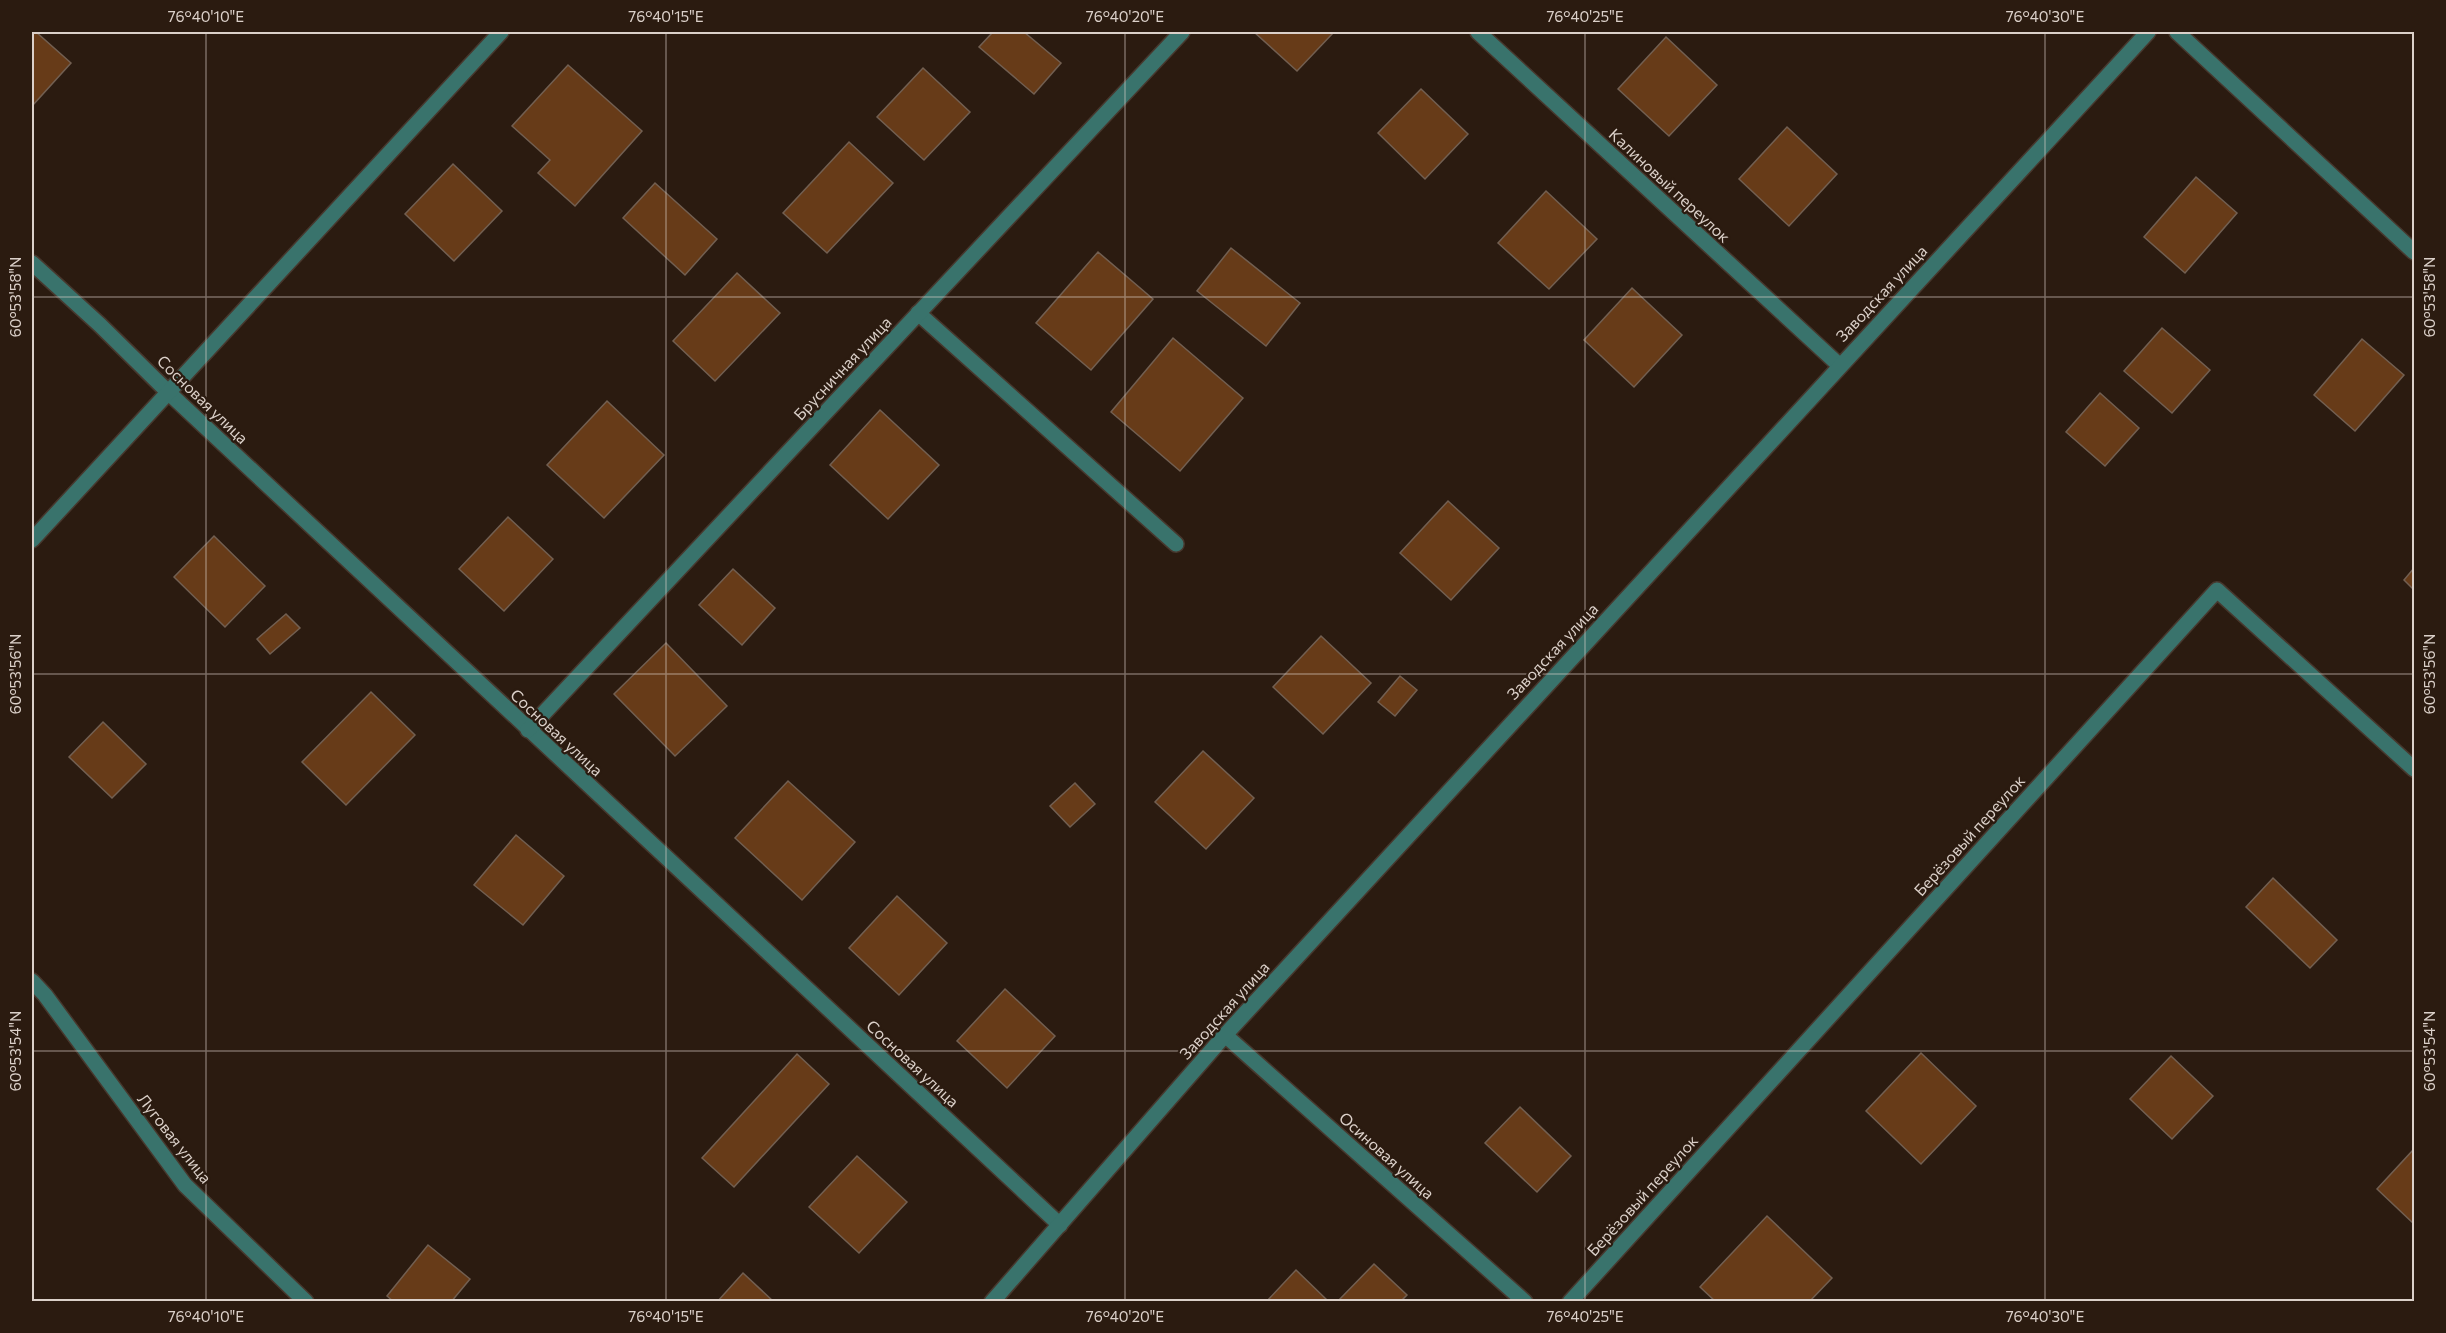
<svg xmlns="http://www.w3.org/2000/svg" width="2446" height="1333" font-family="Commissioner,sans-serif">
	<rect width="100%" height="100%" fill="#2b1b10"/>
	<g fill="#673b18" stroke="#725f51" stroke-width="1.5">
		<path d="M32,32H36L71,63L32,106Z"/>
		<path d="M993,32H1024L1061,63L1034,94L979,47Z"/>
		<path d="M1254,32H1334L1297,71Z"/>
		<path d="M1666,37L1717,85L1669,136L1618,89Z"/>
		<path d="M568,65L642,131L575,206L538,173L550,160L512,126Z"/>
		<path d="M923,68L970,112L924,160L877,117Z"/>
		<path d="M1421,89L1468,134L1425,179L1378,133Z"/>
		<path d="M1787,127L1837,174L1789,226L1739,179Z"/>
		<path d="M849,142L893,183L827,253L783,213Z"/>
		<path d="M453,164L502,211L454,261L405,214Z"/>
		<path d="M2196,177L2237,213L2185,273L2144,237Z"/>
		<path d="M655,183L717,239L685,275L623,218Z"/>
		<path d="M1546,191L1597,239L1549,289L1498,243Z"/>
		<path d="M1231,248L1300,303L1266,346L1197,291Z"/>
		<path d="M1098,252L1153,299L1091,370L1036,323Z"/>
		<path d="M737,273L780,313L715,381L673,341Z"/>
		<path d="M1632,288L1682,335L1634,387L1584,340Z"/>
		<path d="M2162,328L2210,370L2172,413L2124,371Z"/>
		<path d="M1173,338L1243,398L1180,471L1111,412Z"/>
		<path d="M2362,339L2404,375L2355,431L2314,395Z"/>
		<path d="M2100,393L2139,428L2105,466L2066,432Z"/>
		<path d="M607,401L664,455L604,518L547,465Z"/>
		<path d="M880,410L939,465L888,519L830,465Z"/>
		<path d="M1448,501L1499,548L1451,600L1400,553Z"/>
		<path d="M508,517L553,559L504,611L459,569Z"/>
		<path d="M214,536L265,586L225,627L174,577Z"/>
		<path d="M2414,568V590L2404,580Z"/>
		<path d="M733,569L775,608L742,645L699,605Z"/>
		<path d="M286,614L300,628L270,654L257,639Z"/>
		<path d="M1321,636L1371,683L1323,734L1273,687Z"/>
		<path d="M666,643L727,706L675,756L614,694Z"/>
		<path d="M1400,676L1417,690L1395,716L1378,702Z"/>
		<path d="M371,692L415,735L346,805L302,762Z"/>
		<path d="M103,722L146,764L112,798L69,757Z"/>
		<path d="M1203,751L1254,798L1206,849L1155,802Z"/>
		<path d="M788,781L855,842L802,900L735,838Z"/>
		<path d="M1075,783L1095,804L1070,827L1050,806Z"/>
		<path d="M516,835L564,876L523,925L474,885Z"/>
		<path d="M2273,878L2337,940L2310,968L2246,907Z"/>
		<path d="M897,896L947,943L899,995L849,948Z"/>
		<path d="M1005,989L1055,1036L1007,1088L957,1041Z"/>
		<path d="M1921,1053L1976,1106L1921,1164L1866,1111Z"/>
		<path d="M797,1054L829,1084L734,1187L702,1158Z"/>
		<path d="M2171,1056L2213,1096L2172,1139L2130,1099Z"/>
		<path d="M1520,1107L1571,1156L1537,1192L1485,1143Z"/>
		<path d="M2414,1149V1224L2377,1189Z"/>
		<path d="M857,1156L907,1202L859,1253L809,1207Z"/>
		<path d="M1767,1216L1832,1278L1809,1302H1716L1700,1287Z"/>
		<path d="M428,1245L470,1279L451,1302H394L387,1296Z"/>
		<path d="M1374,1264L1407,1295L1400,1302H1337Z"/>
		<path d="M1296,1270L1327,1300L1325,1302H1266Z"/>
		<path d="M743,1273L774,1302H717Z"/>
	</g>
	<g fill="none" stroke-linecap="round" stroke-linejoin="round">
		<g stroke="#47382e" stroke-width="18">
			<g id="minor">
				<path d="M1478,32L1839,365"/>
				<path d="M2177,32L2414,252"/>
				<path d="M32,263L100,325L169,393L1060,1225"/>
				<path d="M918,313L1176,544"/>
				<path d="M32,540L501,32"/>
				<path d="M528,730L1182,32"/>
				<path d="M32,981L45,995L185,1185L306,1302"/>
				<path d="M1225,1035L1525,1302"/>
				<path d="M992,1302L1225,1035L2148,32"/>
				<path d="M1570,1302L2217,590L2414,769"/>
			</g>
		</g>
		<use href="#minor" stroke="#39736c" stroke-width="15"/>
	</g>
	<path fill="none" stroke="#dbd0c9" stroke-width="1.5" stroke-opacity="0.45" d="M206,32V1302M666,32V1302M1125,32V1302M1585,32V1302M2045,32V1302M32,297H2414M32,674H2414M32,1051H2414"/>
	<g text-anchor="middle" dominant-baseline="central" stroke-width="4.5" stroke-linejoin="round" paint-order="stroke">
		<g font-size="16" fill="#dbd0c9" stroke="#2b1b10">
			<text transform="translate(1670 185) rotate(43)">Калиновый переулок</text>
			<text transform="translate(1881 293) rotate(-47)">Заводская улица</text>
			<text transform="translate(842 368) rotate(-47)">Брусничная улица</text>
			<text transform="translate(203 399) rotate(44)">Сосновая улица</text>
			<text transform="translate(1552 651) rotate(-47)">Заводская улица</text>
			<text transform="translate(557 732) rotate(43)">Сосновая улица</text>
			<text transform="translate(1969 835) rotate(-48)">Берёзовый переулок</text>
			<text transform="translate(1224 1010) rotate(-48)">Заводская улица</text>
			<text transform="translate(913 1063) rotate(43)">Сосновая улица</text>
			<text transform="translate(175 1138) rotate(52)">Луговая улица</text>
			<text transform="translate(1387 1155) rotate(42)">Осиновая улица</text>
			<text transform="translate(1642 1195) rotate(-48)">Берёзовый переулок</text>
		</g>
	</g>
	<rect width="2446" height="1333" fill="none" stroke="#2b1b10" stroke-width="66"/>
	<rect x="33" y="33" width="2380" height="1267" fill="none" stroke="#dbd0c9" stroke-width="2"/>
	<g font-size="15" text-anchor="middle" fill="#dbd0c9">
		<text x="206" y="22">76°40'10"E</text>
		<text x="666" y="22">76°40'15"E</text>
		<text x="1125" y="22">76°40'20"E</text>
		<text x="1585" y="22">76°40'25"E</text>
		<text x="2045" y="22">76°40'30"E</text>
		<text transform="translate(16 297) rotate(-90)" y="5">60°53'58"N</text>
		<text transform="translate(2430 297) rotate(-90)" y="5">60°53'58"N</text>
		<text transform="translate(16 674) rotate(-90)" y="5">60°53'56"N</text>
		<text transform="translate(2430 674) rotate(-90)" y="5">60°53'56"N</text>
		<text transform="translate(16 1051) rotate(-90)" y="5">60°53'54"N</text>
		<text transform="translate(2430 1051) rotate(-90)" y="5">60°53'54"N</text>
		<text x="206" y="1322">76°40'10"E</text>
		<text x="666" y="1322">76°40'15"E</text>
		<text x="1125" y="1322">76°40'20"E</text>
		<text x="1585" y="1322">76°40'25"E</text>
		<text x="2045" y="1322">76°40'30"E</text>
	</g>
</svg>
